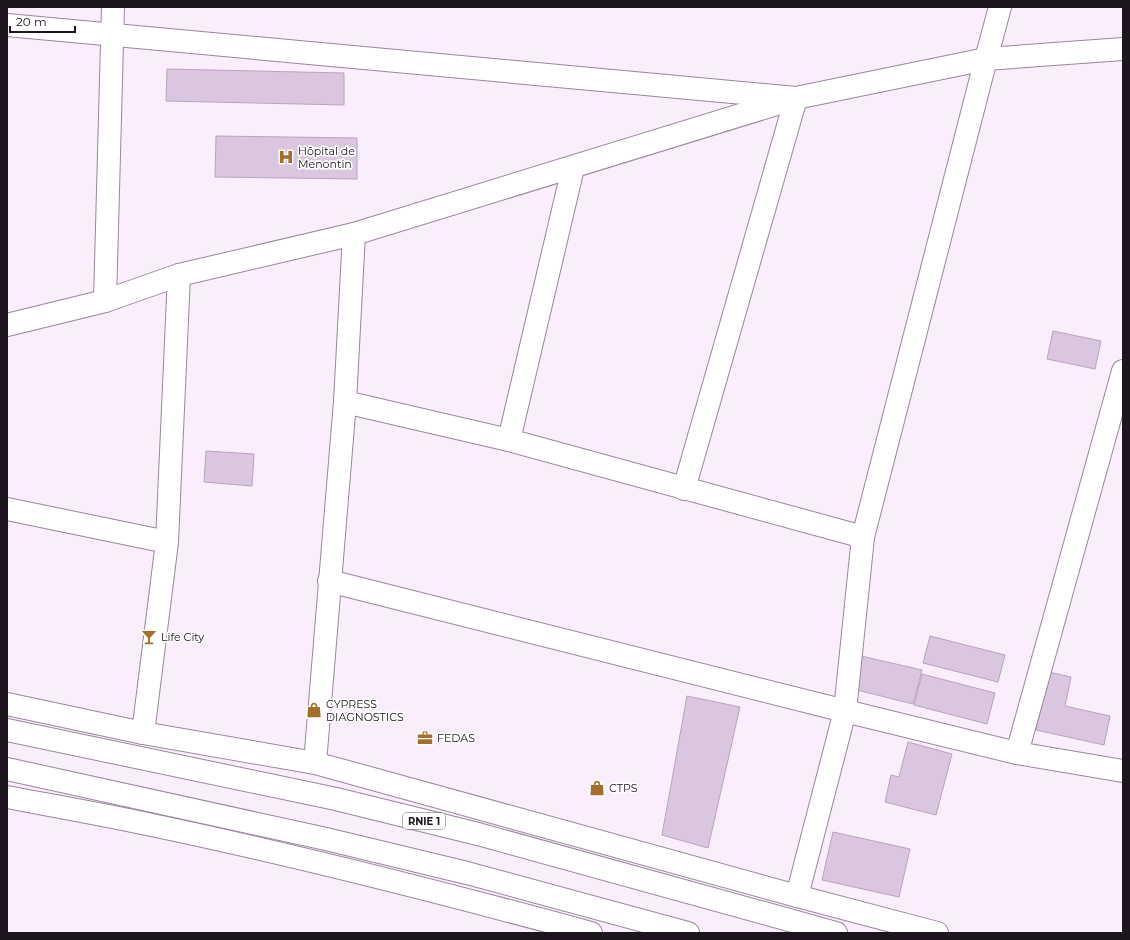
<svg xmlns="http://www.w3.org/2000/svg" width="1130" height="940" font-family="Montserrat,sans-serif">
	<rect width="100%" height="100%" fill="#faedfc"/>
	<g fill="#dbc6df" stroke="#b8a3bc">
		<path d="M167,69L344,73V105L166,101Z"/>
		<path d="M216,136L357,138V179L215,177Z"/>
		<path d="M1053,331L1101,341L1095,369L1047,359Z"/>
		<path d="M206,451L254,454L252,486L204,482Z"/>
		<path d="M930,636L1005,655L998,682L923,663Z"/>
		<path d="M861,656L922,670L913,704L853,689Z"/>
		<path d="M1049,672L1071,677L1065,706L1110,716L1104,745L1036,730Z"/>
		<path d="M922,674L995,693L987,724L914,705Z"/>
		<path d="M687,696L740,707L708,848L662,835Z"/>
		<path d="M908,742L952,754L936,815L885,802L891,775L899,777Z"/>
		<path d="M833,832L910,849L899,897L822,880Z"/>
	</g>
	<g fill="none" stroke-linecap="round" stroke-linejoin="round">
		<g stroke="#9a869d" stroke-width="24">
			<g id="street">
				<path d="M7,25L796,98L684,489"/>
				<path d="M105,301L113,7"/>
				<path d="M7,325L105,301L179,275L354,234L796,98L986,59L1123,49"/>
				<path d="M345,402L509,440L863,537"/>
				<path d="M509,440L573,168"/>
				<path d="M7,509L167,542"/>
				<path d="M329,581L845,711L1017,753L1123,771"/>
				<path d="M7,704L143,733L315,763L797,896L937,933"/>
				<path d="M143,733L167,542L179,275"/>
				<path d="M1017,753L1123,371"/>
				<path d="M315,763L345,402L354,234"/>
				<path d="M7,797C54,806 100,814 147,824C296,855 444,893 591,933"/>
				<path d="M797,896L845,711L863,537L986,59L1000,7"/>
			</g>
		</g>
		<g stroke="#9a869d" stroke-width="24">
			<g id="highway">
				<path d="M7,730L336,799L478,834L836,933"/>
				<path d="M7,769L326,839L467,873L688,933"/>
			</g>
		</g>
		<use href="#street" stroke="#fff" stroke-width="22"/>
		<use href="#highway" stroke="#fff" stroke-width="22"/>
	</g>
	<defs>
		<g id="hospital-bare" transform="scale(1.2)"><path d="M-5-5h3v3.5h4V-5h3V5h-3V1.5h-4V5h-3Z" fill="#a66e2b" stroke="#fff" stroke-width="2.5" paint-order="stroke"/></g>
		<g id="bar-bare" transform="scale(1.2)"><path d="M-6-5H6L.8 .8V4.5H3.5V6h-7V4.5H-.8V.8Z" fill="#a66e2b" stroke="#fff" stroke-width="2.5" paint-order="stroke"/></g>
		<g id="shop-bare" transform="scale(1.2)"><path d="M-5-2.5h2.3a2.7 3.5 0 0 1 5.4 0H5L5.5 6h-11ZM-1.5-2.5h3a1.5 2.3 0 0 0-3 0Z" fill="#a66e2b" stroke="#fff" stroke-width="2.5" paint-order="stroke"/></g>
		<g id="office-bare" transform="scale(1.2)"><path d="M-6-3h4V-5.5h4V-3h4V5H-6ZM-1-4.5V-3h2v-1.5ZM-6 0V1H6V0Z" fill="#a66e2b" stroke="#fff" stroke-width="2.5" paint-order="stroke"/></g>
	</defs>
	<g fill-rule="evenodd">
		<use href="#hospital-bare" x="286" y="157"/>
		<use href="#bar-bare" x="149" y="637"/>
		<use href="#shop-bare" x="314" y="710"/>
		<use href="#office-bare" x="425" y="738"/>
		<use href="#shop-bare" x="597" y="788"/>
	</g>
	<g text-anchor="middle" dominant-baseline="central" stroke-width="3.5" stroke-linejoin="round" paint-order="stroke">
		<rect fill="#fff" stroke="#605b61" stroke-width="1" x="403" y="813" width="42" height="16" rx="3"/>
		<g font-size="10" font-weight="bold" fill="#1c151d">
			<text x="424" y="821">RNIE 1</text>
		</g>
		<g font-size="11" fill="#1c151d" stroke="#fff" text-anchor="start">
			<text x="298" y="151">Hôpital de<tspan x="298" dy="13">Menontin</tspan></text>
			<text x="161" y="637">Life City</text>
			<text x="326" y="704">CYPRESS<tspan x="326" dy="13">DIAGNOSTICS</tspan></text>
			<text x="437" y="738">FEDAS</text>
			<text x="609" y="788">CTPS</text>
		</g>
	</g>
	<rect width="1130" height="940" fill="none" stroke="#1c151d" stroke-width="16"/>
	<path d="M10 26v6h65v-6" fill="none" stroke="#1c151d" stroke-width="2"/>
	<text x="16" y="26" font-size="12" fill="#1c151d" stroke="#ffffff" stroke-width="3" paint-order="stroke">20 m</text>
</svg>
